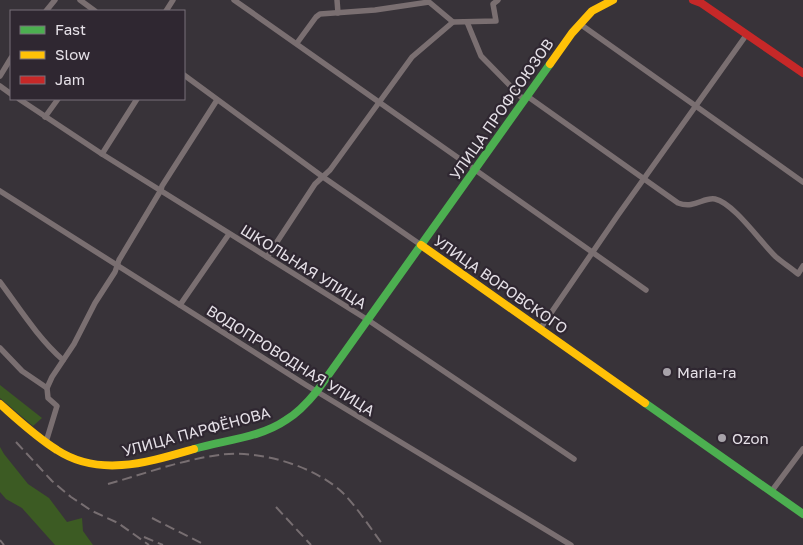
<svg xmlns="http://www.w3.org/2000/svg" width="803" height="545" font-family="'Golos Text',sans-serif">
	<rect width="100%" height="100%" fill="#383339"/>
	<g fill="#3c5b23">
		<path d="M0,385L42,418L33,426L0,398Z"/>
		<path d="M0,447L4,454L28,484L49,498L67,522L82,518L83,531L93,545H55L22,508L6,499L0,492Z"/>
	</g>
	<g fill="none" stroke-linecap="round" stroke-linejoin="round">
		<g stroke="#7a6f71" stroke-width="5.5">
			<path d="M80,0L95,11"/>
			<path d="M234,0L646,290"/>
			<path d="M337,0L338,13"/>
			<path d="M46,11L55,0"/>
			<path d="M166,11L173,0"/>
			<path d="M467,22L481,56L524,100"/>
			<path d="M580,24L803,182"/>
			<path d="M297,43L316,17L320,14L375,10L429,2L453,22"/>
			<path d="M184,75L323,177L421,245"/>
			<path d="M0,76L11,58"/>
			<path d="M0,86L11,94"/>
			<path d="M527,96L678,203C695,209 703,197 715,199C734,203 762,244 776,257C783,263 791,268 798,274L803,266"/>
			<path d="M19,99L102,154L368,320L574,459"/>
			<path d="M45,117L58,99"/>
			<path d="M102,154L137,99"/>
			<path d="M0,191L306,385L571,545"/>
			<path d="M267,257L315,184L330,170L412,57L453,22L496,21L493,4L498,0"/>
			<path d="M0,282C20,309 38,338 63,360"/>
			<path d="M180,305L229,234"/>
			<path d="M540,329L618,215L747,34"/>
			<path d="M0,348L22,371L47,388"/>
			<path d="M46,442L57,406L48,398L47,388L52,377L74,344L95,303L115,272L119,260L161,190L162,186L217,100"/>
			<path d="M771,492L803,449"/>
		</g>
		<g stroke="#4caf50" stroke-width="8">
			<path d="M645,403L803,514"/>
			<path d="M194,449C224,440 260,438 286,420C298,413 308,402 317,391L550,64"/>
		</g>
		<g stroke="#ffc107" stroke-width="8">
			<path d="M550,64L572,33L592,11L613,0"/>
			<path d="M421,245L645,403"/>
			<path d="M0,404C18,420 36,437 57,450C100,478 149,462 194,449"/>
		</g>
		<path stroke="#c62828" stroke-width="8" d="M693,0L701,3L803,73"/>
		<g stroke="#776e71" stroke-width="2" stroke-dasharray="10 5" stroke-linecap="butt">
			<path d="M16,442L52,481L71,497L92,511L118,523L149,545"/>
			<path d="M108,484C144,474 181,460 219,455C258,449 315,466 343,493C357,507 371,529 383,545"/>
			<path d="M276,507L311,545"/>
			<path d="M152,518L205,545"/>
			<path d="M144,537L163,545"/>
			<path d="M0,540L4,545"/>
		</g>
	</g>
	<g fill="#a8a3aa" stroke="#2f2731" stroke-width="2">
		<circle cx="667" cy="372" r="5"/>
		<circle cx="722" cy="438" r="5"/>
	</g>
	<g text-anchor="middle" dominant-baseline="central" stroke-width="4.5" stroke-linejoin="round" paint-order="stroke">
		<g font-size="15" fill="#e5e0e7" stroke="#2f2731">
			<text transform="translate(501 109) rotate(-55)">УЛИЦА ПРОФСОЮЗОВ</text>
			<text transform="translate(304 266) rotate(32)">ШКОЛЬНАЯ УЛИЦА</text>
			<text transform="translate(501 284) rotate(35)">УЛИЦА ВОРОВСКОГО</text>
			<text transform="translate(291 360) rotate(32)">ВОДОПРОВОДНАЯ УЛИЦА</text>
			<text transform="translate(196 431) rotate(-15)">УЛИЦА ПАРФЁНОВА</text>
		</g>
		<g font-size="15" fill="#e5e0e7" stroke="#2f2731" text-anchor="start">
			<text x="677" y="372">Maria-ra</text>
			<text x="732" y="438">Ozon</text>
		</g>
	</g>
	<rect x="10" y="10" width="175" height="90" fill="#2f2731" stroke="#78717a"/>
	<rect x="20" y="26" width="25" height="8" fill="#4caf50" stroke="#78717a"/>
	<text x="55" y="35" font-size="15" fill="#e5e0e7">Fast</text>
	<rect x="20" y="51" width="25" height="8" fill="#ffc107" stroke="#78717a"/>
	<text x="55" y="60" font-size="15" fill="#e5e0e7">Slow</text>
	<rect x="20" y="76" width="25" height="8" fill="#c62828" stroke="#78717a"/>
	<text x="55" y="85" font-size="15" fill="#e5e0e7">Jam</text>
</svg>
